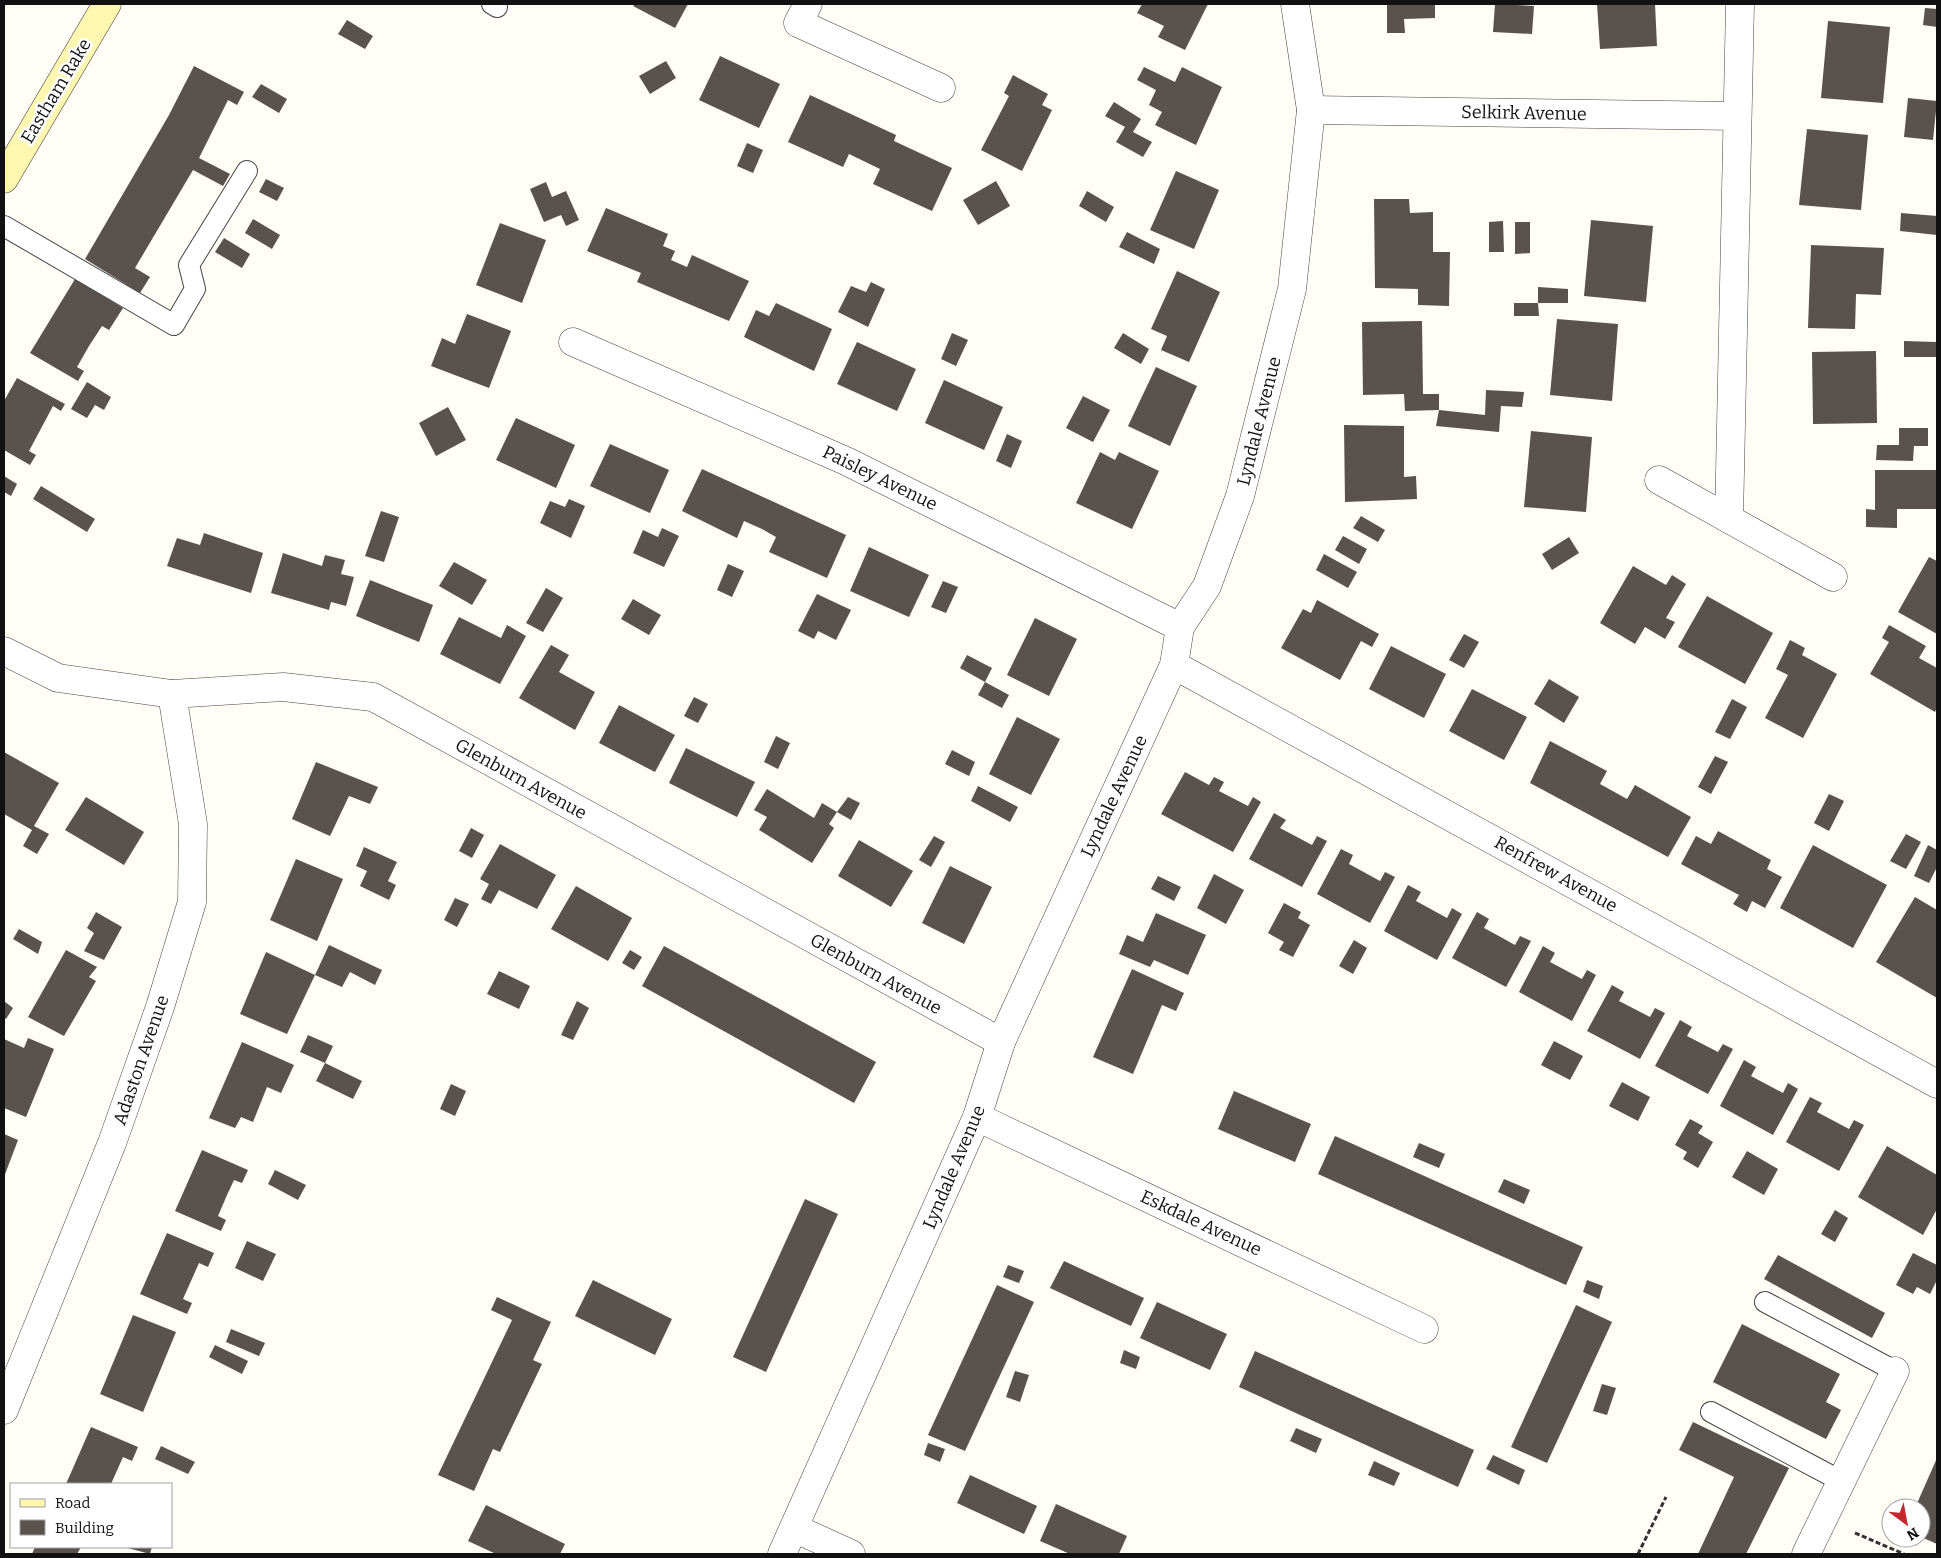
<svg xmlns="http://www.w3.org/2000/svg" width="1941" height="1558" font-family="Bitter,serif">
	<rect width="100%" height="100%" fill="#fffdf5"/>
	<g fill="#5a524d">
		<path d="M635,4H688L675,28L633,6Z"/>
		<path d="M1142,4H1208L1185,50L1158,37L1164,26L1137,13Z"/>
		<path d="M1387,4H1435V18L1404,19L1405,33H1387Z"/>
		<path d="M1495,4L1534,6L1532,34L1493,32Z"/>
		<path d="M1597,4H1655L1657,46L1600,49Z"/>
		<path d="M1925,8L1937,9V27L1923,25Z"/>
		<path d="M347,20L373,36L365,49L338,34Z"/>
		<path d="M1828,21L1890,27L1883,103L1821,98Z"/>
		<path d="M720,56L780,84L759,128L699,100Z"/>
		<path d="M666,61L676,78L650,94L639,76Z"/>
		<path d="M194,66L244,92L237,105L228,100L199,158L230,174L223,186L193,170L135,268L150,277L140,293L85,259L169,115Z"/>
		<path d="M1144,67L1175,82L1182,67L1222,87L1196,145L1155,125L1162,112L1149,105L1156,90L1137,80Z"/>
		<path d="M1013,75L1048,94L1042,105L1052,110L1022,171L981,150L1009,96L1004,93Z"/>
		<path d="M261,84L287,99L279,113L252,97Z"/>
		<path d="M810,95L896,135L894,141L952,168L932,211L873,184L880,169L849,154L843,167L788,142Z"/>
		<path d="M1908,98L1937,101L1933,140L1904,137Z"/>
		<path d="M1114,102L1141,119L1133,132L1152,142L1143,157L1116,142L1125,127L1105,116Z"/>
		<path d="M1807,129L1868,135L1861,210L1799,205Z"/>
		<path d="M747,143L763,150L753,173L737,166Z"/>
		<path d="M1176,171L1219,190L1194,249L1150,230Z"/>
		<path d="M266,179L284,188L277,201L259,192Z"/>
		<path d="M996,181L1010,206L978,225L963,200Z"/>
		<path d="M546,182L552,197L566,191L579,220L566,226L561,215L544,222L530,189Z"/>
		<path d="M1087,191L1114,207L1106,222L1079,206Z"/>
		<path d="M1374,199H1409L1410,213L1433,212V252H1450L1449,306L1418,305V289L1375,288Z"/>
		<path d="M606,208L668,234L663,246L675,251L671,260L687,267L692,255L749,281L729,321L637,282L641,273L587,251Z"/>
		<path d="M1901,213L1937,216V235L1900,231Z"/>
		<path d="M253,219L280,235L272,249L245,233Z"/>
		<path d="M1591,220L1653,226L1646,302L1584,296Z"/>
		<path d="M1503,221L1504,252H1489V222Z"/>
		<path d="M1515,222H1530V253L1515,254Z"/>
		<path d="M500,223L546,240L522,303L476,285Z"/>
		<path d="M1127,232L1160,249L1154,264L1119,247Z"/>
		<path d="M224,238L250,254L242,268L215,252Z"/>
		<path d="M1811,245L1884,248L1881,295L1856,294L1855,329L1808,328Z"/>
		<path d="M1177,271L1220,292L1189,362L1161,350L1167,336L1151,329Z"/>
		<path d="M75,279L123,308L109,330L102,326L89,346L77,367L84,371L78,381L30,353Z"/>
		<path d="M871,282L885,289L868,327L838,312L851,286L866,292Z"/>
		<path d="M1538,287L1568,289V303H1538Z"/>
		<path d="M776,303L832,329L814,371L744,337L756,310L769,316Z"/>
		<path d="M1514,303H1538L1539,316H1514Z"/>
		<path d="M467,314L511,331L489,388L431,366L442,338L455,344Z"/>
		<path d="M1557,319L1618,324L1612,401L1550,395Z"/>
		<path d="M1422,321L1423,394H1439V410L1405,411L1404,394L1363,395L1362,322Z"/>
		<path d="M952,333L968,340L956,366L941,359Z"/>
		<path d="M1123,333L1149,349L1141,364L1114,348Z"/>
		<path d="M1904,341L1936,342V357H1904Z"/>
		<path d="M857,342L916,369L897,411L837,384Z"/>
		<path d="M1876,351L1877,423L1813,424L1812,352Z"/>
		<path d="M1156,367L1197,386L1170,446L1128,426Z"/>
		<path d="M17,378L65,404L61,411L53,406L29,451L36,455L30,465L4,450V401Z"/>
		<path d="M944,380L1003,407L984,450L925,423Z"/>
		<path d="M87,382L111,397L104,410L95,405L87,418L71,409Z"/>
		<path d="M1486,390L1524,392L1522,407L1501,406L1499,432L1436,426L1439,410L1485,415Z"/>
		<path d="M1083,396L1110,410L1093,442L1066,428Z"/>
		<path d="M448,407L466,440L436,456L419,423Z"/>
		<path d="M516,418L575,445L556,488L496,460Z"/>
		<path d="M1344,425L1404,426V477L1416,476L1417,499L1345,502Z"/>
		<path d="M1899,428H1928V446H1914L1913,461L1876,460L1877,445H1899Z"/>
		<path d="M1531,431L1592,437L1586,512L1524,507Z"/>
		<path d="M1007,434L1022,441L1011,468L996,461Z"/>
		<path d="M610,444L669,470L650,513L590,486Z"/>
		<path d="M1100,452L1115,460L1119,452L1159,471L1132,529L1076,503Z"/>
		<path d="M702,469L846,535L827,578L769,552L776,537L762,529L744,521L737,538L682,511Z"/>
		<path d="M1875,470H1937V509H1897V528L1866,527V509L1875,510Z"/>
		<path d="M4,476L17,484L11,496L4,492Z"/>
		<path d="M41,486L95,519L87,532L33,499Z"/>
		<path d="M569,499L585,506L571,538L540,523L550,501L565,507Z"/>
		<path d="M381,511L399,517L384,562L365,556Z"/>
		<path d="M1361,516L1385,530L1378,542L1353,528Z"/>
		<path d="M662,528L679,536L664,567L633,553L643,530L658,537Z"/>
		<path d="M204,533L263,553L251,593L167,566L177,538L200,545Z"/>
		<path d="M1343,536L1367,549L1359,564L1335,550Z"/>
		<path d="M1569,537L1579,553L1552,570L1542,554Z"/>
		<path d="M869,547L929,575L909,617L850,591Z"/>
		<path d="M283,553L322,566L325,555L345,560L341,574L354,577L346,606L331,602L329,610L271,593Z"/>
		<path d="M1324,554L1357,572L1348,588L1316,570Z"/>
		<path d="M1929,557L1937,561V634L1898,612Z"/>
		<path d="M454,562L487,580L472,605L439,586Z"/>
		<path d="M728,564L744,571L732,597L717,590Z"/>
		<path d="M1633,566L1666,585L1672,575L1686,584L1666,618L1675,622L1665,639L1645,627L1635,644L1600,623Z"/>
		<path d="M370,580L433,605L419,642L356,616Z"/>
		<path d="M943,581L958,587L946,613L931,607Z"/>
		<path d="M546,588L563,598L543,632L526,623Z"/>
		<path d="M817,594L851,610L836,640L818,631L814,639L798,631Z"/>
		<path d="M1707,596L1773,633L1745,684L1678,647Z"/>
		<path d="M633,599L661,615L649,635L621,619Z"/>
		<path d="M1317,600L1379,634L1372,647L1361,641L1340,680L1281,648L1303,609L1311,613Z"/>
		<path d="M459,617L501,638L507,625L526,636L500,684L440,654Z"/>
		<path d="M1035,618L1077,639L1049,696L1007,675Z"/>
		<path d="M1889,625L1926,646L1919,658L1937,668V707L1935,712L1870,674L1889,642L1882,638Z"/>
		<path d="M1464,634L1479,642L1464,668L1449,660Z"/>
		<path d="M1790,640L1805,648L1802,655L1837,674L1803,738L1765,718L1788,675L1776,669Z"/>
		<path d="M551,645L569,655L559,672L595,692L575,730L519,698Z"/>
		<path d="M1391,646L1446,674L1424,718L1369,689Z"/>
		<path d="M967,655L992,668L985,682L960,668Z"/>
		<path d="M1549,679L1579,697L1564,723L1534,704Z"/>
		<path d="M985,682L1009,695L1002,708L978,695Z"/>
		<path d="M1472,689L1527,717L1504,760L1449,731Z"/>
		<path d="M694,697L708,704L698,723L684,716Z"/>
		<path d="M1732,699L1747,707L1730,739L1715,732Z"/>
		<path d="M619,705L675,735L655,772L599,743Z"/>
		<path d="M1017,717L1060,739L1031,795L989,774Z"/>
		<path d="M776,736L790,743L778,769L764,762Z"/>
		<path d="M1550,741L1607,771L1600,784L1627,799L1635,785L1691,817L1668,857L1530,783Z"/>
		<path d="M686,748L755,782L737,817L669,783Z"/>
		<path d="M952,750L975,762L969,776L945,764Z"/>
		<path d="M4,752L59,783L34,826L49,834L37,854L23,846L32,830L4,814Z"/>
		<path d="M1715,756L1728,762L1711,794L1698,787Z"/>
		<path d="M316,762L378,787L370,804L349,796L330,836L292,819Z"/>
		<path d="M1185,772L1209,785L1214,777L1224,782L1219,791L1248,806L1253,797L1261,802L1233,852L1161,814Z"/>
		<path d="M978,786L1018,807L1010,822L971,801Z"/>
		<path d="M767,789L814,818L822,803L837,812L848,797L860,803L851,820L837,812L829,824L834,828L812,863L759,830L767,817L754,810Z"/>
		<path d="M1829,794L1844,801L1829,831L1814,823Z"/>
		<path d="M86,797L144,832L124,865L65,830Z"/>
		<path d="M1274,813L1286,820L1280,828L1312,845L1317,836L1327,841L1302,887L1249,859Z"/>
		<path d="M471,828L484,835L472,858L459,851Z"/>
		<path d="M1718,831L1771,860L1767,869L1782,877L1765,908L1752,901L1747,912L1733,904L1739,895L1681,864L1696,836L1711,844Z"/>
		<path d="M1906,834L1921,842L1906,869L1890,861Z"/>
		<path d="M934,836L945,842L931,867L919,860Z"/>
		<path d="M859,840L913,871L891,907L838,876Z"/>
		<path d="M500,844L556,875L537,909L499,890L491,904L481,899L489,884L480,879Z"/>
		<path d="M1813,845L1887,885L1853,948L1780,908Z"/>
		<path d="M1928,845L1937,850V867L1929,883L1914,876Z"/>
		<path d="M364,847L397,862L388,881L396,885L389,900L360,886L367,871L356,866Z"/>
		<path d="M1341,849L1353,855L1349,864L1380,881L1385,872L1395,877L1370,923L1317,894Z"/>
		<path d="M296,859L343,879L317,941L270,920Z"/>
		<path d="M950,866L992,887L964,944L922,923Z"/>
		<path d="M1214,874L1244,890L1226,924L1197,908Z"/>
		<path d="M1158,876L1181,887L1174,901L1151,889Z"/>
		<path d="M1408,885L1421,892L1416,901L1447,918L1452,908L1462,914L1437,960L1384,931Z"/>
		<path d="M576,886L632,918L608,961L551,929Z"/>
		<path d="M1915,897L1937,910V998L1876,962Z"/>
		<path d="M455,898L469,904L457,927L444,920Z"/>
		<path d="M1284,903L1301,912L1298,918L1310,925L1293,957L1279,950L1284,942L1268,933Z"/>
		<path d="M96,912L122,927L104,960L84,951L94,933L87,928Z"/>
		<path d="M1477,912L1489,919L1484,928L1497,935L1515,945L1520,936L1531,941L1506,987L1452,958Z"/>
		<path d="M1156,913L1206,935L1188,975L1154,960L1150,967L1119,954L1127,935L1143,942Z"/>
		<path d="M19,929L42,942L38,954L13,939Z"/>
		<path d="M1354,940L1367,948L1353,974L1339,966Z"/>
		<path d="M329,945L382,970L375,985L350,972L342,987L315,975Z"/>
		<path d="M664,946L876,1062L854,1103L642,986Z"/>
		<path d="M1543,946L1555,953L1550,962L1582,979L1587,970L1596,975L1572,1021L1519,992Z"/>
		<path d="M66,950L97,967L89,977L96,981L64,1036L28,1017Z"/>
		<path d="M630,950L642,957L634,970L622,963Z"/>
		<path d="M266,952L315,975L287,1034L240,1014Z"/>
		<path d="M1132,969L1184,993L1176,1011L1162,1005L1133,1074L1093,1057Z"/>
		<path d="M499,971L530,986L519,1009L487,994Z"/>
		<path d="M1612,985L1624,992L1619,1001L1650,1017L1655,1008L1665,1013L1640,1059L1587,1031Z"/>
		<path d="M4,1001L13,1008L6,1019L4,1018Z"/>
		<path d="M577,1001L589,1008L573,1040L561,1035Z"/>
		<path d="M1680,1020L1692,1027L1687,1036L1718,1052L1723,1044L1733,1049L1708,1094L1655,1066Z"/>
		<path d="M308,1035L333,1046L325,1063L362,1081L353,1099L316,1081L325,1063L300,1052Z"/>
		<path d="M28,1038L54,1049L26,1117L4,1108V1039L24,1048Z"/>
		<path d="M1554,1041L1583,1056L1570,1080L1541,1065Z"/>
		<path d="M242,1042L294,1065L281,1093L267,1087L253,1122L241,1117L235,1128L209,1118Z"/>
		<path d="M1744,1060L1756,1067L1751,1076L1783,1093L1788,1083L1798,1089L1773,1135L1720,1106Z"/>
		<path d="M1622,1082L1650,1097L1638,1121L1609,1106Z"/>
		<path d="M451,1084L466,1091L455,1116L440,1109Z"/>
		<path d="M1234,1091L1311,1124L1295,1162L1218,1129Z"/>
		<path d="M1810,1097L1822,1103L1817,1112L1849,1129L1854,1120L1864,1125L1839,1171L1786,1142Z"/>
		<path d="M1690,1119L1703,1126L1698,1133L1713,1142L1698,1168L1683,1159L1687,1152L1675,1145Z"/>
		<path d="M4,1134L18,1140L4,1177Z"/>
		<path d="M1335,1136L1583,1247L1566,1285L1318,1174Z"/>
		<path d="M1419,1143L1445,1154L1439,1168L1413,1157Z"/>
		<path d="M1887,1146L1937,1175V1209L1923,1235L1858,1197Z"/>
		<path d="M202,1150L248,1170L242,1183L234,1180L227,1195L218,1216L226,1220L221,1231L175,1211Z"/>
		<path d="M1747,1151L1778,1169L1764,1195L1732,1177Z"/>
		<path d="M275,1170L306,1185L298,1200L268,1184Z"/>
		<path d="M1504,1179L1530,1190L1524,1204L1498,1192Z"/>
		<path d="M805,1199L838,1214L766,1372L733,1357Z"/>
		<path d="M1835,1210L1848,1218L1835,1242L1821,1234Z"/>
		<path d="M167,1233L214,1253L208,1267L199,1263L183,1299L192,1303L187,1314L140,1294Z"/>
		<path d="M247,1241L276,1254L263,1281L235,1268Z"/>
		<path d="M1913,1253L1937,1265V1280L1930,1294L1917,1287L1913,1294L1896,1285Z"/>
		<path d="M1778,1255L1885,1313L1872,1338L1764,1279Z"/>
		<path d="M1064,1261L1144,1298L1131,1326L1050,1288Z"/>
		<path d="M1008,1265L1024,1271L1019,1283L1003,1277Z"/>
		<path d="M593,1280L672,1319L655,1355L575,1316Z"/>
		<path d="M1587,1280L1603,1286L1599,1299L1583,1292Z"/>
		<path d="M997,1285L1034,1302L965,1451L928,1435Z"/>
		<path d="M497,1297L551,1322L533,1360L542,1364L500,1452L493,1449L474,1491L438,1475L512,1320L491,1310Z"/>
		<path d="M1157,1302L1227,1334L1210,1370L1140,1338Z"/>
		<path d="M1576,1305L1612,1322L1547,1463L1511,1447Z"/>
		<path d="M133,1315L176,1332L143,1412L100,1394Z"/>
		<path d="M1742,1324L1840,1374L1826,1402L1841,1410L1826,1439L1713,1382Z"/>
		<path d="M231,1329L265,1343L259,1356L226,1342Z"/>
		<path d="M215,1345L248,1361L242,1374L209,1357Z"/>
		<path d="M1124,1350L1140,1357L1136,1369L1120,1363Z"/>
		<path d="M1255,1351L1474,1450L1458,1487L1239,1387Z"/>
		<path d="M1015,1371L1029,1375L1020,1402L1006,1397Z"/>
		<path d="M1602,1384L1616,1388L1607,1415L1593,1411Z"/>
		<path d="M1693,1422L1789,1468L1746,1554H1698L1734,1477L1679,1450Z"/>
		<path d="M91,1427L138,1447L132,1461L123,1457L111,1484H66Z"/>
		<path d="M1296,1428L1322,1439L1316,1453L1290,1441Z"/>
		<path d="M928,1443L945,1449L940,1462L924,1455Z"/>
		<path d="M161,1446L195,1462L188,1474L155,1459Z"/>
		<path d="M1493,1455L1525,1470L1519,1485L1486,1469Z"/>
		<path d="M1937,1458V1544L1921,1537V1508H1915Z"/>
		<path d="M1374,1461L1400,1473L1394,1486L1368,1475Z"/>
		<path d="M970,1475L1037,1506L1024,1534L957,1503Z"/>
		<path d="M1056,1504L1127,1536L1119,1554H1070L1040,1541Z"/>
		<path d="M486,1505L565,1544L560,1554H496L468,1541Z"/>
		<path d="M35,1547H81L77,1554H32Z"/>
		<path d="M124,1547H152L150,1554Z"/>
	</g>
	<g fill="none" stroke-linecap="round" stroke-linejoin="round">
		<g stroke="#444" stroke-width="22">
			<g id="lane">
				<path d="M492,4L497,7"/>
				<path d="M4,226L174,325L195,289L189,265L247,171"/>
				<path d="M1765,1302L1895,1371"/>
				<path d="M1711,1412L1841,1481"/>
			</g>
		</g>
		<g stroke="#444" stroke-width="29">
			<g id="street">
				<path d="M808,4L798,23L941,88"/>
				<path d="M1311,110L1736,116"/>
				<path d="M573,342L846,461L1180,627"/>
				<path d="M1659,480L1833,577"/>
				<path d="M1729,519L1740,4"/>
				<path d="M4,651L58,678L172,694L283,687L373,697L1001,1042"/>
				<path d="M1174,665L1937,1084"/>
				<path d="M977,1117L1424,1329"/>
				<path d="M4,1410L112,1143L160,1007L192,902L193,824L172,694"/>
				<path d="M794,1528L851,1554"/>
				<path d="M782,1554L977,1117L1001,1042L1174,665L1180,627L1207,586L1240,496L1292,289L1311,110L1295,4"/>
				<path d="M1806,1554L1895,1371"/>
			</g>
		</g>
		<g stroke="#333" stroke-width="29">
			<path id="secondary" d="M4,179L107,4"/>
		</g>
		<g stroke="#333" stroke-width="3" stroke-dasharray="5 2.5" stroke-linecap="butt">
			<path d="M1855,1533L1904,1554"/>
			<path d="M1638,1554L1666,1497"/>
		</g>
		<use href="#lane" stroke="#fff" stroke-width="20"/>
		<use href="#street" stroke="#fff" stroke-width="28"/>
		<use href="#secondary" stroke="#fff6b0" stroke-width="28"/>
	</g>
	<g text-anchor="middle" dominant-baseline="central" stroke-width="5" stroke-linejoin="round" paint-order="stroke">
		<g font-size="18" fill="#111" stroke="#fff">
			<text transform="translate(56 91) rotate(-59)">Eastham Rake</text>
			<text transform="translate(1524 113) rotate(1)">Selkirk Avenue</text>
			<text transform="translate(1259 421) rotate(-76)">Lyndale Avenue</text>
			<text transform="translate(880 478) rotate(26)">Paisley Avenue</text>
			<text transform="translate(521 779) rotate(29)">Glenburn Avenue</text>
			<text transform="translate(1114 796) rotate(-65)">Lyndale Avenue</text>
			<text transform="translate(1556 874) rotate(29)">Renfrew Avenue</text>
			<text transform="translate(876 974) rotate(29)">Glenburn Avenue</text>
			<text transform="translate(141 1060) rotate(-71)">Adaston Avenue</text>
			<text transform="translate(954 1167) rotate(-67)">Lyndale Avenue</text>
			<text transform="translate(1201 1223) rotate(25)">Eskdale Avenue</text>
		</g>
	</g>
	<rect width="1941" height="1558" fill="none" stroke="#111111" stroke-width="10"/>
	<rect x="10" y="1483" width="162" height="65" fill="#ffffff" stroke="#a0a0a0"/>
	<rect x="20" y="1499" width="25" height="8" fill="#fff6b0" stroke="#a0a0a0"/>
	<text x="55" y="1508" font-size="15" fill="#111111">Road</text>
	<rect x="20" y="1520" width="25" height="15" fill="#5a524d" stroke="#a0a0a0"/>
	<text x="55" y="1533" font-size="15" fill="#111111">Building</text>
	<g transform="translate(1906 1523) rotate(148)"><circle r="24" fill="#ffffff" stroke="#a0a0a0"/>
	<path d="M0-4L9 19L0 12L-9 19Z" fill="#c4262e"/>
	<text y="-8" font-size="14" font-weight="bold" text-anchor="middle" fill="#111111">N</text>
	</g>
</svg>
